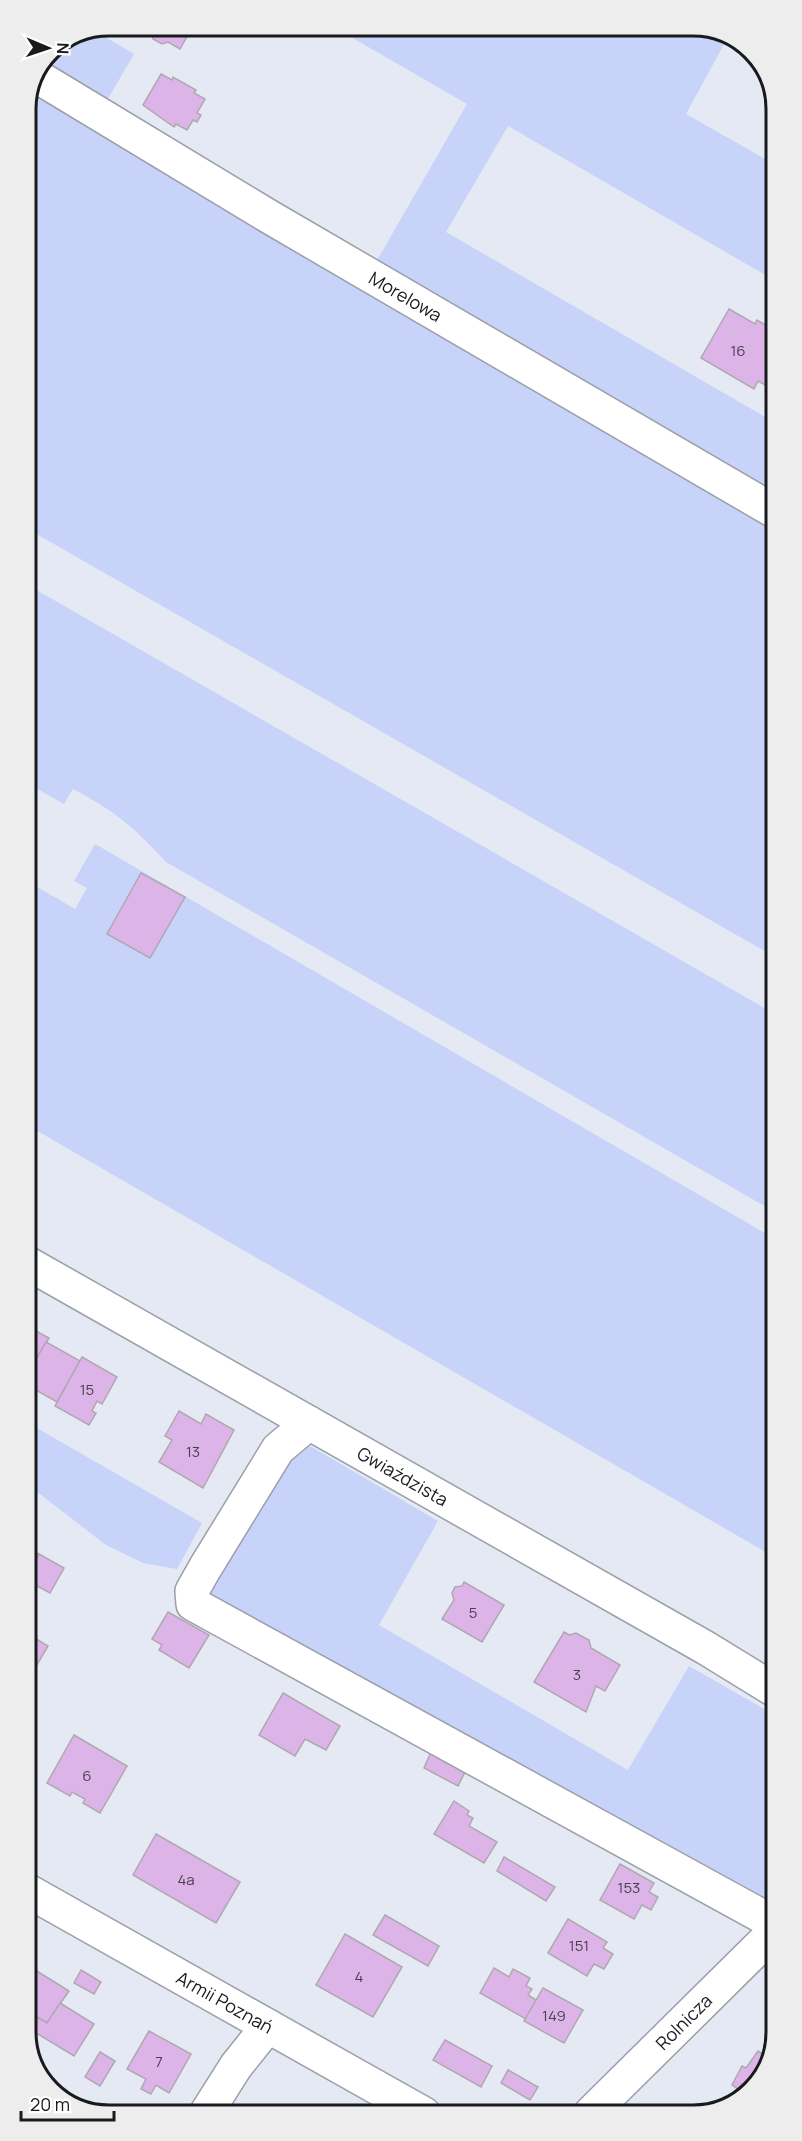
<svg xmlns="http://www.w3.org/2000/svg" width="802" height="2141" font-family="Manrope,sans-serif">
	<rect width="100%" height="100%" fill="#e5e9f4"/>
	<g fill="#c7d3f8">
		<path d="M332,26H699L728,37L686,114L774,164V280L508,126L446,232L774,422V500L372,269L467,104Z"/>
		<path d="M95,31L134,54L102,109L40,72L50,50Z"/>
		<path d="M35,84L774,519L775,957L26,528V104Z"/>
		<path d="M26,584L775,1014V1212L166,862C134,827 115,811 73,789L64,804L27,783Z"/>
		<path d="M95,844L775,1239L776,1558L27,1125V881L75,909L87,888L74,881Z"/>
		<path d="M28,1423L202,1523L177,1569L143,1563L106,1545L40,1494L28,1489Z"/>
		<path d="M310,1446L438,1521L379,1625L628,1770L689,1666L776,1716V1901L768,1910L210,1602L207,1592L288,1463Z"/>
	</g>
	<g fill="#ddb4e7" stroke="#b0a8b1" stroke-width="1.5">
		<path d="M139,26H193L180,49L168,42L162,44L153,39L151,32Z"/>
		<path d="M161,74L172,80L173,77L196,90L194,93L205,99L197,113L201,115L197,122L193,120L187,130L176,124L174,127L143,105Z"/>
		<path d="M729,309L755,324L757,320L774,330V336L767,348L774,352V390L758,381L754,389L701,358Z"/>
		<path d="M141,873L185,897L150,958L107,934Z"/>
		<path d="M27,1326L49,1338L27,1375Z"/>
		<path d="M46,1342L80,1361L57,1402L27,1385V1375Z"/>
		<path d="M82,1357L117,1377L102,1404L97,1401L92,1411L96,1413L89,1425L55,1406Z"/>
		<path d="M179,1411L201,1424L206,1414L234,1430L203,1488L159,1462L172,1440L165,1436Z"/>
		<path d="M28,1548L39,1554L28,1575Z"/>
		<path d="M39,1554L64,1568L50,1593L28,1581V1575Z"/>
		<path d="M464,1582L504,1605L482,1642L442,1619L454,1600L452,1593L455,1587L462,1586Z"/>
		<path d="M168,1612L209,1635L189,1668L159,1650L162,1645L152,1639Z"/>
		<path d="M564,1632L569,1635L576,1633L589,1640L591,1648L620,1665L605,1691L596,1686L586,1712L534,1682Z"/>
		<path d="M28,1634L48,1646L28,1680Z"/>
		<path d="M283,1693L340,1726L326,1750L305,1739L295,1756L259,1735Z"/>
		<path d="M74,1735L127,1766L100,1813L83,1803L85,1799L72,1792L70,1796L47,1783Z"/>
		<path d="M431,1752L466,1770L458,1786L424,1768Z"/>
		<path d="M454,1801L469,1811L467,1815L473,1818L469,1826L497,1842L484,1863L434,1834Z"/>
		<path d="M156,1834L240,1882L216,1923L133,1875Z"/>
		<path d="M504,1857L555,1887L546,1901L497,1871Z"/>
		<path d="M620,1864L654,1883L649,1892L658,1897L651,1910L642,1905L634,1919L600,1900Z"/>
		<path d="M385,1915L439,1946L428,1966L373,1935Z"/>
		<path d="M568,1919L607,1942L603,1948L613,1954L604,1969L594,1964L587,1976L548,1953Z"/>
		<path d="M345,1934L402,1967L373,2017L316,1985Z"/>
		<path d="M32,1968L69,1991L47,2023L28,2012V1975Z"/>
		<path d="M494,1968L509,1977L513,1969L530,1978L526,1986L532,1989L528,1995L536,2000L526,2019L480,1993Z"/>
		<path d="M81,1970L101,1982L94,1994L74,1983Z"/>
		<path d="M543,1988L583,2010L564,2043L524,2021Z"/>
		<path d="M60,2003L94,2024L74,2056L28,2028L31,2014L47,2023Z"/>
		<path d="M149,2031L191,2054L169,2093L156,2085L151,2094L141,2089L146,2079L127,2069Z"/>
		<path d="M445,2040L492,2066L481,2087L433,2060Z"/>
		<path d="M758,2051L768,2057L759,2083L744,2093L732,2085L742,2066L746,2068Z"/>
		<path d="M100,2052L115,2061L100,2086L85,2077Z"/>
		<path d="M508,2070L538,2087L530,2100L501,2083Z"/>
		<path d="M46,2081L72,2096L68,2102L58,2098Z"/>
		<path d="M72,2096L104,2115L68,2102Z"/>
	</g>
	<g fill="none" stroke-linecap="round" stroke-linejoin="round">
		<g stroke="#9b9fa9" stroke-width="36">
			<g id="minor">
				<path id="s1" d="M38,77L268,216L774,511"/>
				<path id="s2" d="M27,1263L706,1648L776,1691"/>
				<path d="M309,1423L278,1449L205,1568L192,1591L193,1604L776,1924"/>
				<path id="s3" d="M28,1891L424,2114"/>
				<path id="s4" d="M591,2113L776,1930"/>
				<path d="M205,2115L236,2066L268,2026"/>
			</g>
		</g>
		<path stroke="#a5a9b1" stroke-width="4" stroke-dasharray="4.5 3" stroke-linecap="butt" d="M454,2106L467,2114"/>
		<use href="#minor" stroke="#fff" stroke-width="33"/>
	</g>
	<g text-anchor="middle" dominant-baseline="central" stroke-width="4.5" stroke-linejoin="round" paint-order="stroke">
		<g font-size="15" fill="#494050">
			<text x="738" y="350">16</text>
			<text x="87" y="1389">15</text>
			<text x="193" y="1451">13</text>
			<text x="473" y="1612">5</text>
			<text x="577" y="1674">3</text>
			<text x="87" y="1775">6</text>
			<text x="186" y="1879">4a</text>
			<text x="629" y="1887">153</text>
			<text x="579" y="1945">151</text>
			<text x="359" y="1976">4</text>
			<text x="554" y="2015">149</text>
			<text x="159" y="2061">7</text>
		</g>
		<g font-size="18" fill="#181a1d" stroke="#fff">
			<text stroke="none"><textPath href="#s1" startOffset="428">Morelowa</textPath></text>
			<text stroke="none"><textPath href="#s2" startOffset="432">Gwiaździsta</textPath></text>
			<text stroke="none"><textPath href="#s3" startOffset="226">Armii Poznań</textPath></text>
			<text stroke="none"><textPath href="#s4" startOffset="130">Rolnicza</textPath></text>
		</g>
	</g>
	<path d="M0 0H802V2141H0ZM109 36H693A73 73 0 0 1 766 109V2032A73 73 0 0 1 693 2105H109A73 73 0 0 1 36 2032V109A73 73 0 0 1 109 36Z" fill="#ededed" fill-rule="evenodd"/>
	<path fill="none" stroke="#181a1d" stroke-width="3" d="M109 36H693A73 73 0 0 1 766 109V2032A73 73 0 0 1 693 2105H109A73 73 0 0 1 36 2032V109A73 73 0 0 1 109 36Z"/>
	<g transform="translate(48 48) rotate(92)" stroke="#ffffff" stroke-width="4.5" paint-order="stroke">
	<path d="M0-4.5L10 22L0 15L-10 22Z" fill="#181a1d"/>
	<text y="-9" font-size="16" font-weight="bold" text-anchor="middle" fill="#181a1d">N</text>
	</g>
	<path d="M21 2111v9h93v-9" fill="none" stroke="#181a1d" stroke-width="3"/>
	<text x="30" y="2111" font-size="18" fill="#181a1d" stroke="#ffffff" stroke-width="4.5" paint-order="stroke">20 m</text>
</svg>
